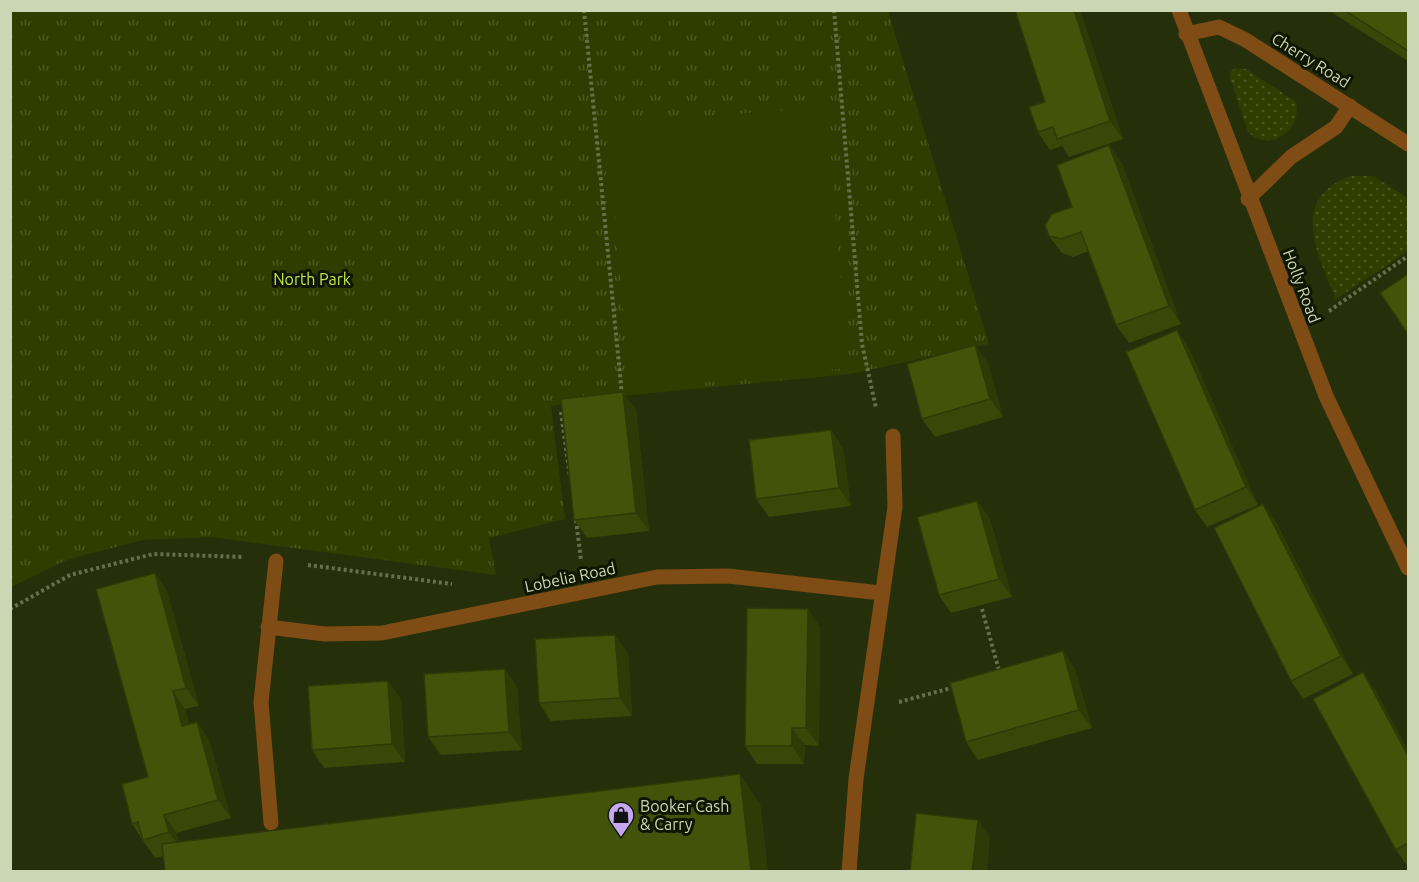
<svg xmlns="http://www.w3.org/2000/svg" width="1419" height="882" font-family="Ubuntu,sans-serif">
	<defs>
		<pattern id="grass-dots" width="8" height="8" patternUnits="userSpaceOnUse" patternTransform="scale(1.5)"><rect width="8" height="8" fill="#2f3d00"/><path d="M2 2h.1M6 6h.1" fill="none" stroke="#4c5823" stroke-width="1.8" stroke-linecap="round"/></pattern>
		<pattern id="park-tufts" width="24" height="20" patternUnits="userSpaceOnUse" patternTransform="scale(1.5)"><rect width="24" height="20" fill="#2f3d00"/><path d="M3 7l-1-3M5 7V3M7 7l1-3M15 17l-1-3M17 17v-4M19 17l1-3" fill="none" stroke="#4c5823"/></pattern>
	</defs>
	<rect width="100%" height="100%" fill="#252f0a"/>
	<g fill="url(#grass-dots)">
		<path d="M1235,68L1246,69L1296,102C1303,129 1270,154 1248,132L1230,78V72Z"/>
		<path d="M1350,176H1373L1408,198V251L1336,299C1318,256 1288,200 1350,176Z"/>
	</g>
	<path fill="url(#park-tufts)" d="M11,11H888L989,344L850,374L632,395L551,406L565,519L489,538L496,575L210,537L142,540L67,560L11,587Z"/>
	<path fill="#2f3d00" d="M827,107L847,368L630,390L607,124Z"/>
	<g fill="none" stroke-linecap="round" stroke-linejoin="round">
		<g stroke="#65704c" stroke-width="4" stroke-dasharray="3 3" stroke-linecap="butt">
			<path d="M584,10L622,395"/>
			<path d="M834,10L862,344L876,408"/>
			<path d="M1329,311L1408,256"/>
			<path d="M567,412H561L570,477"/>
			<path d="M576,520L581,560"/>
			<path d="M308,565L452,584"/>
			<path d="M10,609L70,575L153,554L244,557"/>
			<path d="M982,609L1000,674"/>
			<path d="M899,702L955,687"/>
		</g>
		<path stroke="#7f4c15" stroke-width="15" d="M271,823L261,702L276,561"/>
		<g stroke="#7f4c15" stroke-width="15">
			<path d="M1179,10L1326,396L1408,568"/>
			<path d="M1186,34L1219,27L1244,39L1408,144"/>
			<path d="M1248,199L1291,157L1336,127L1350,106"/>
			<path d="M268,627L325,634L382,633L657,577L728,576L881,593"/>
			<path d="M849,872L856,779L895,507L893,436"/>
		</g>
	</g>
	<g fill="#3a4709">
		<path d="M1080,10L1123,139L1069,157L1062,146L1050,150L1038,132L1045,102Z"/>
		<path d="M1328,10H1408V61Z"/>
		<path d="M1122,163L1181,324L1129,343L1116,325L1089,251L1073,257L1062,253L1049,236L1072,207Z"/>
		<path d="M1189,348L1258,505L1207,527L1195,510Z"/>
		<path d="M988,363L1003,417L935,437L922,419Z"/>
		<path d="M636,410L649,531L587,538L574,520Z"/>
		<path d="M831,430L843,448L851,506L769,517L756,499Z"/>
		<path d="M977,501L990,519L1012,597L951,613L939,595Z"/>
		<path d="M1276,522L1353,674L1303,699L1291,681Z"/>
		<path d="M155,573L167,591L199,706L185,709L189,724L209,740L231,818L176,833L179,842L760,804L768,872H165L164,856L155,858L132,824L148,777Z"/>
		<path d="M820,627L819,746L805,745L804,764H757L745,746Z"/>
		<path d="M628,653L632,716L551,721L539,703Z"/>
		<path d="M1075,669L1092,728L978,760L966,742Z"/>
		<path d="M517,686L522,750L441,755L428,737Z"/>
		<path d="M1375,690L1408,751V867L1396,850Z"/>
		<path d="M401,699L405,762L324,768L312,750Z"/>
	</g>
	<g fill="#2f3a07">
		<path d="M1074,10H1080L1123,139L1110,121Z"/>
		<path d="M1109,145L1122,163L1181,324L1169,306Z"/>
		<path d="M1177,330L1189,348L1258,505L1246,487Z"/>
		<path d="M975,345L988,363L1003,417L990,399Z"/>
		<path d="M623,392L636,410L649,531L636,513Z"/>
		<path d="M831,430L843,448L851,506L839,488Z"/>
		<path d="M977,501L990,519L1012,597L999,579Z"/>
		<path d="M1263,504L1276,522L1353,674L1341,656Z"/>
		<path d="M155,573L167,591L199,706L186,688Z"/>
		<path d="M808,609L820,627L819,746L806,728Z"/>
		<path d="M615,635L628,653L632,716L620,698Z"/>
		<path d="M1063,651L1075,669L1092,728L1079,710Z"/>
		<path d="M505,669L517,686L522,750L509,732Z"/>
		<path d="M1363,672L1375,690L1408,751V756Z"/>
		<path d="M388,681L401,699L405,762L392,744Z"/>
		<path d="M173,691L185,709L195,744L182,726Z"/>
		<path d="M197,722L209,740L231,818L218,800Z"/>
		<path d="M792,728L805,745L804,764L792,746Z"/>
		<path d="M740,774L760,804L768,872H751Z"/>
		<path d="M164,815L176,833L182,850L169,832Z"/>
		<path d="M978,820L990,838L987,872H972Z"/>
	</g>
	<g fill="#43530a" stroke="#2f3a07" stroke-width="1.5">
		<path d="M1015,10H1074L1110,121L1057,139L1053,127L1038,132L1029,107L1045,102Z"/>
		<path d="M1344,10H1408V51Z"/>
		<path d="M1109,145L1169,306L1116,325L1081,232L1061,239L1049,236L1045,225L1052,214L1072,207L1057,165Z"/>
		<path d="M1408,274V334L1380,293Z"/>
		<path d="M1177,330L1246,487L1195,510L1126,352Z"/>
		<path d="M975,345L990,399L922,419L907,364Z"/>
		<path d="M623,392L636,513L574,520L561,399Z"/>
		<path d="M831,430L839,488L756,499L749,440Z"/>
		<path d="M977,501L999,579L939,595L917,517Z"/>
		<path d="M1263,504L1341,656L1291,681L1214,528Z"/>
		<path d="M155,573L186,688L173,691L182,726L197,722L218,800L164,815L169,832L143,840L138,822L132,824L122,784L148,777L96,589Z"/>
		<path d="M747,608L808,609L806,728H792V746H745Z"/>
		<path d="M615,635L620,698L539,703L535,639Z"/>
		<path d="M1063,651L1079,710L966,742L950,683Z"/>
		<path d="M505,669L509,732L428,737L424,674Z"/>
		<path d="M1363,672L1408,756V843L1396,850L1313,699Z"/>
		<path d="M388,681L392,744L312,750L308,686Z"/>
		<path d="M740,774L751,872H165L162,844Z"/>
		<path d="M916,813L978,820L972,872H910Z"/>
	</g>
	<defs>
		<g id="shop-pin" transform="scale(1.35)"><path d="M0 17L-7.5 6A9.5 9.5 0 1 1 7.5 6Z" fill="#c5a7f1" stroke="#0f1600"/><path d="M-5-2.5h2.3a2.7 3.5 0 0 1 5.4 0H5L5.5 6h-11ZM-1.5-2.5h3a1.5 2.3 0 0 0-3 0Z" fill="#111"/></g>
	</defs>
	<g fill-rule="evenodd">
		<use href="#shop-pin" x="621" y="815"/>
	</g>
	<g text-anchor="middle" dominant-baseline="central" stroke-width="6" stroke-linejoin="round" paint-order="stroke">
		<g font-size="16" fill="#cbd7b4" stroke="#0f1600">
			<text transform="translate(1311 60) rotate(32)">Cherry Road</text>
			<text transform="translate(1302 286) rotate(69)">Holly Road</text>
			<text transform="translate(570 577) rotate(-12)">Lobelia Road</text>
		</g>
		<g font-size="16" fill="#c0e74a" stroke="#0f1600">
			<text x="312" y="279">North Park</text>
		</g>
		<g font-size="16" fill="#cbd7b4" stroke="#0f1600" text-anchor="start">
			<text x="640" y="806">Booker Cash<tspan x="640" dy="18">&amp; Carry</tspan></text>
		</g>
	</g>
	<rect width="1419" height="882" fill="none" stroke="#cbd7b4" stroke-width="24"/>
</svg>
